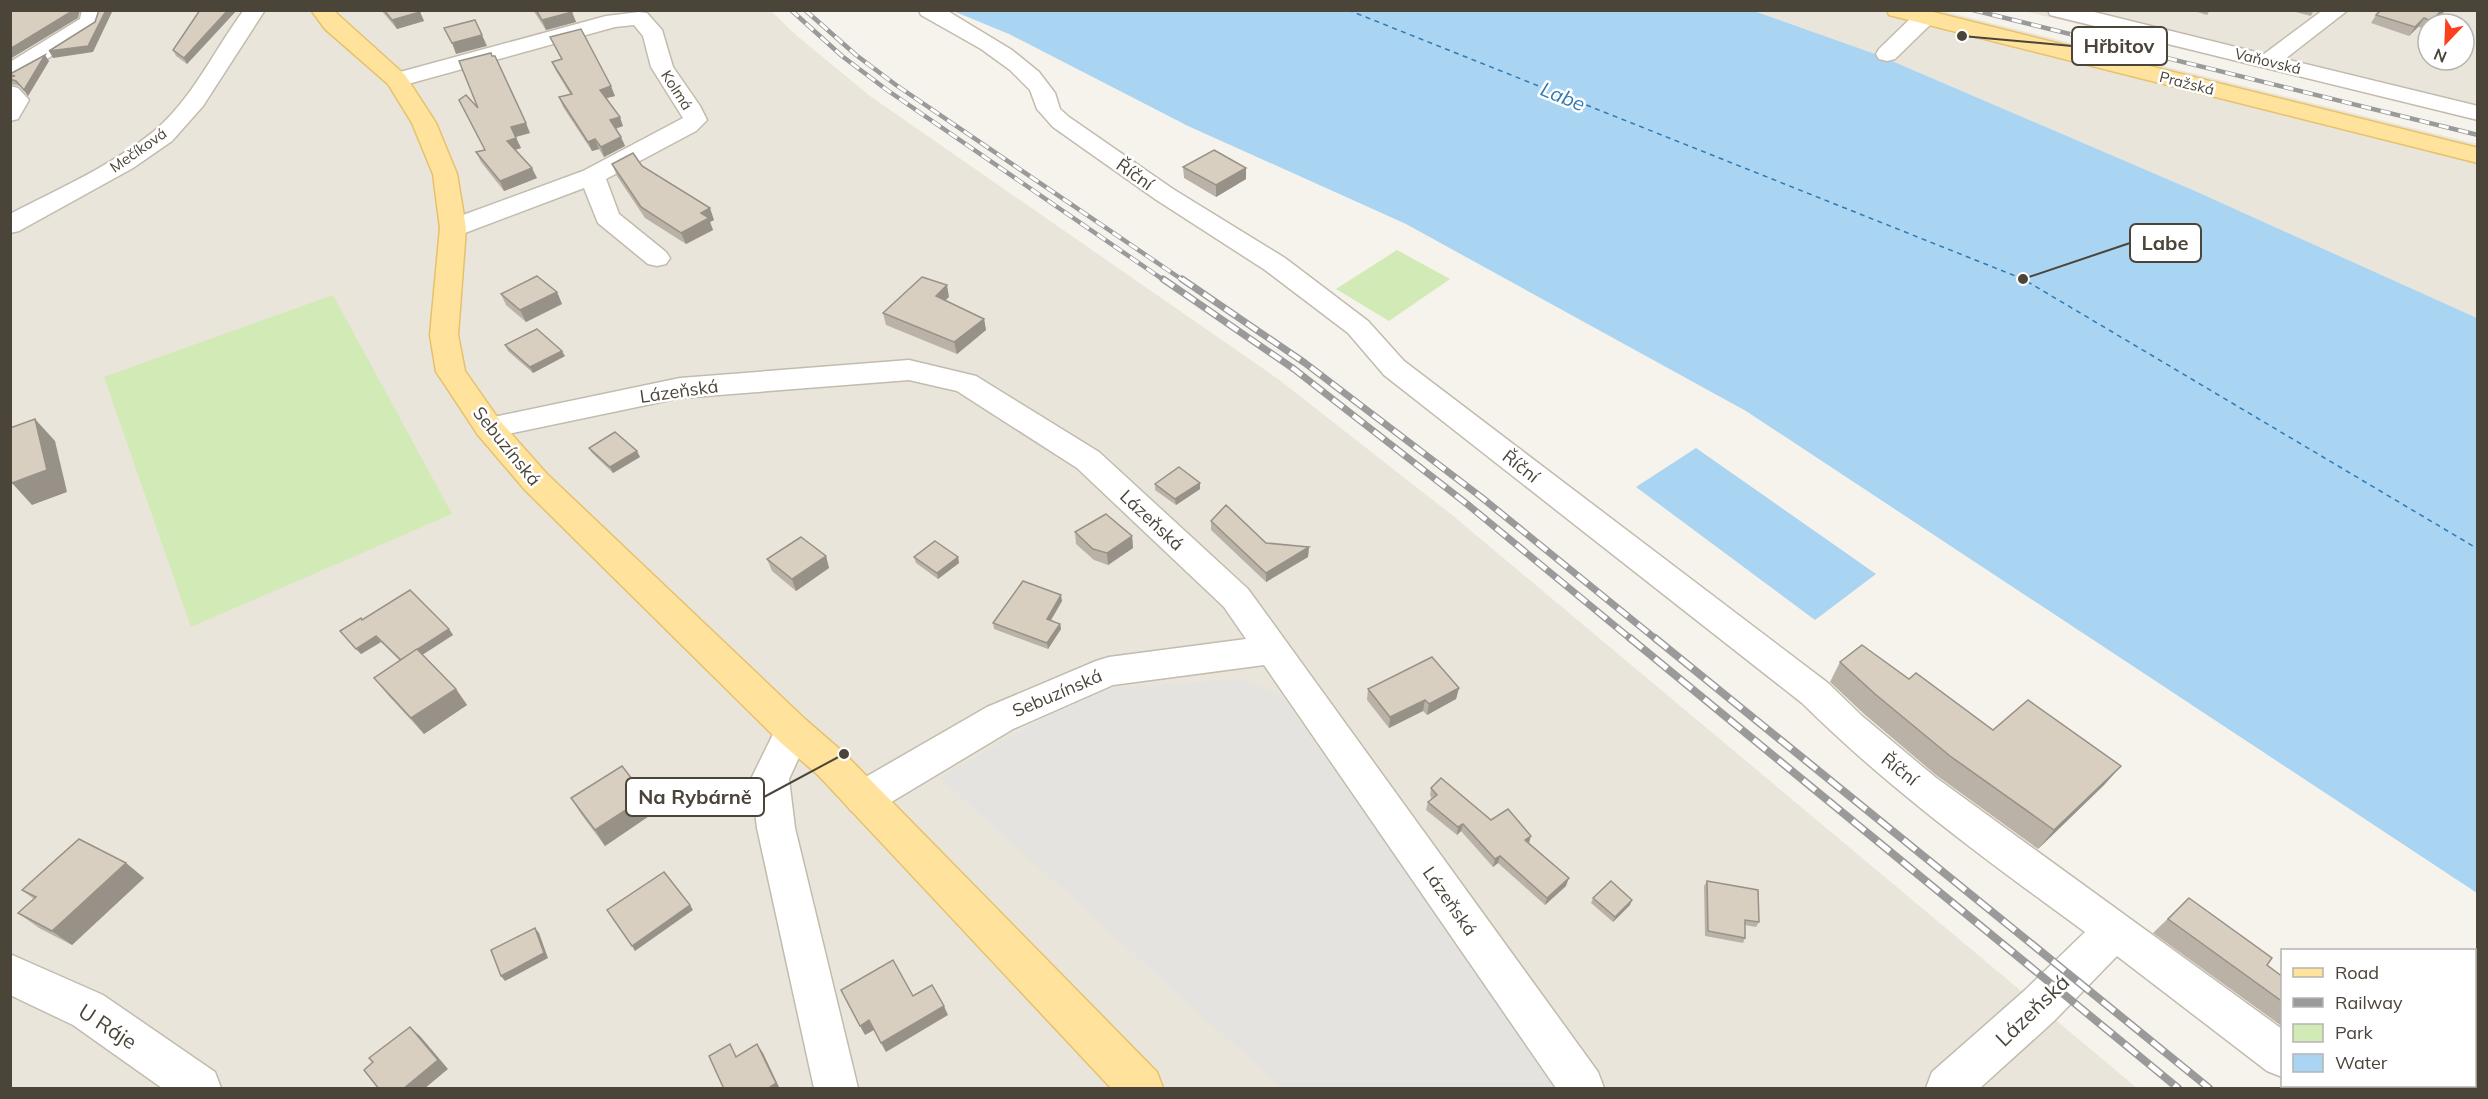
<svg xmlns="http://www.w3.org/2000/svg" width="2488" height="1099" font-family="Mulish,sans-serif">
	<rect width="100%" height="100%" fill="#f6f3ec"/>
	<g fill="#eae5da" fill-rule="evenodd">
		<path d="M10,11H771L796,35L870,96L1278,379L1452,515L2137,1088H11Z"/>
		<path d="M1754,11H1943L2477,144V318L2195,191L1878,55Z"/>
		<path d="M2024,11H2477V121L2396,101ZM2428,24H2464V60H2428Z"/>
	</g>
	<g fill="#d2eab5">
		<path d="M1397,250L1450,279L1389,321L1336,289Z"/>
		<path d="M333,295L452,514L191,627L104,377Z"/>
	</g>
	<path fill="#e5e3e0" d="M1242,679L1281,695L1559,1088H1281L940,778L1092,689Z"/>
	<g fill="#a9d4f2">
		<path d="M953,11H1754L1878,55L2195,191L2477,318V893L1746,411L1406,224L1188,126L1009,34Z"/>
		<path d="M1696,448L1876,574L1815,620L1636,487Z"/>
	</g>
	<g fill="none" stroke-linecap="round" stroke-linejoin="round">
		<path stroke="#2e7ab2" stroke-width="1.5" stroke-dasharray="5 4.5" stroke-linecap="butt" d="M1348,10L2023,279L2478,549"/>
		<g stroke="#c2bbae" stroke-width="3">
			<g id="minor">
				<path d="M82,10H104L98,27L18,77L10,79V62L80,19Z"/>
				<path d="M244,10H265L203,106L172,141L133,168L19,231L10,233V214C58,189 111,166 153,132C192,100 214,50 244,10Z"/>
				<path d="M919,10H946L1012,50L1039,72L1055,93L1060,109L1069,117L1173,189L1285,258L1368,321L1404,361L1828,683L1862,716L1935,777L2282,1029V1077L2267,1071L2117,956L2054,1021L1980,1088H1926L1932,1072L2024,991L2085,932C1986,860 1889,789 1802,703L1384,375L1348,333L1265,270L1155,199L1053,127L1037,109L1030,90L1010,70L981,49L921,15Z"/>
				<path d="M2048,10H2086L2264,54L2323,10H2348L2285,59L2478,106V120L2050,15Z"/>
				<path d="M639,12L647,13L662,30L673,67L700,106L707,120L696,131L606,179L619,214L666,252L670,258L666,264L657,266L648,264L598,223L584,188L462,234L453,236L444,234L440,228L444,222L583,171L683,118L651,67L643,36L634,25L615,27L397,87L389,85L386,80L389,75L606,16Z"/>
				<path d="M1924,12L1932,13L1935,18L1932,23L1895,59L1887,61L1879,59L1876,54L1879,49L1916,13Z"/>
				<path d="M10,86L18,88L29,100L18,119L10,121Z"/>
				<path d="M909,360L976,376L1099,452L1248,589L1598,1072L1604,1088H1556L1264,665L1113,685L1013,729L878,810L864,815L850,810L845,798L850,786L987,707L1096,661L1109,657L1246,639L1224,607L1077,468L957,391L909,380L680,398L489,438L478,435L474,428L478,421L489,418L680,378Z"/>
				<path d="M793,716L806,720L811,731L789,779L795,828L858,1088H814L757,828L751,779L780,720Z"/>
				<path d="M10,954L103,995L215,1072L221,1088H162L73,1025L10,995Z"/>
				<path d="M2299,1086H2346L2347,1088H2300Z"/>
			</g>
		</g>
		<g stroke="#e6c16a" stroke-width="3">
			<g id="major">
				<path d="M311,10H333L405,75L436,123L457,174L466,228L458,335L465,371L500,421L547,474L806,720L844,753L1157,1072L1163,1088H1111L818,775L780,742L525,490L478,435L441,379L436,372L430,335L440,228L433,174L412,123L388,84L325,29Z"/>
				<path d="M1887,10H1925L2478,148V163L1889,15Z"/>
			</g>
		</g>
		<use href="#minor" fill="#fff" fill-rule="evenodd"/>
		<use href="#major" fill="#ffe39c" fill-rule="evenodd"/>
		<g stroke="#9a9a9a" stroke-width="4.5">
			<g id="rail-far2">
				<path d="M791,10L842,56L887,90L1165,281"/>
				<path d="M805,10L856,55L896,85L1184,281"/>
				<path d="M1973,10L2478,135"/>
			</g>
		</g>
		<g stroke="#9a9a9a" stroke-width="7">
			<g id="rail-far1">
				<path d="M1163,279L1294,369L1467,504L1632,640"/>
				<path d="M1182,279L1305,363L1481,497L1657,640"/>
			</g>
		</g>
		<g stroke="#9a9a9a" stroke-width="8">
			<g id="rail">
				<path d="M1630,638L2178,1088"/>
				<path d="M1655,638L2209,1088"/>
			</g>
		</g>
		<use href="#rail-far2" stroke="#fff" stroke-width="3" stroke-dasharray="10" stroke-linecap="butt"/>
		<use href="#rail-far1" stroke="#fff" stroke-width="4.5" stroke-dasharray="13" stroke-linecap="butt"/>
		<use href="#rail" stroke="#fff" stroke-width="5" stroke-dasharray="16" stroke-linecap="butt"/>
	</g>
	<g fill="#bab2a6">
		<path d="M200,10H237L187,64L176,56L173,50Z"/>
		<path d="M381,10H419L424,21L397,29Z"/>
		<path d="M533,10H571L576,22L546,30Z"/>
		<path d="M2191,10H2210L2207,15Z"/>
		<path d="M2288,10H2314L2311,16Z"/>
		<path d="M2446,10L2431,24H2428V27L2426,29L2418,27L2409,36L2371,23L2376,15Z"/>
		<path d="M550,37L615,96L606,98L623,126L616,129L625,146L604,157L599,149L592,151L563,107L559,97L570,94L556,71L552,62L561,59Z"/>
		<path d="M49,61L28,96L20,86L11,84L10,83V74Z"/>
		<path d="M459,100L530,133L516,137L521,148L515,150L537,178L504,191L481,162L476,152L485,150Z"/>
		<path d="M612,164L642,166L714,220L710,222L713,230L686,244L645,218L617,176Z"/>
		<path d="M1183,167L1246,179L1216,197L1184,178Z"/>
		<path d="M557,292L562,304L526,322L506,305L501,294Z"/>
		<path d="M949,297L945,300L984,319L986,330L957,354L886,325L883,313Z"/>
		<path d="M505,345L565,356L533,373L508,351Z"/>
		<path d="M589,448L640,457L613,473L592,453Z"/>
		<path d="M1200,483V489L1176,505L1155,490V484Z"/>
		<path d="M1211,521L1266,543L1309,547L1308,557L1266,582L1211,530Z"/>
		<path d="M1075,532L1132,536L1133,548L1108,565L1094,560L1076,544Z"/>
		<path d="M826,556L829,568L796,591L772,571L767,559Z"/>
		<path d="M914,557H958L959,563L938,579L916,563Z"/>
		<path d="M1062,601L1051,620L1060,624L1061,629L1048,649L994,629L993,623Z"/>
		<path d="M362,620L449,629L453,635L422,655L456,689L467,705L424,734L387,694L374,678L400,661L381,642L361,654L340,631Z"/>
		<path d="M1840,662L1909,679L1993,730L2121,766L2104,785L2038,849L1936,775L1864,714L1830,682Z"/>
		<path d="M1459,688L1456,699L1427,715L1423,711L1389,728L1367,700L1368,689Z"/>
		<path d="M1431,788L1491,820L1529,843L1566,886L1545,905L1498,863L1493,867L1461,831L1457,835L1426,810L1428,802L1432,799L1430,795Z"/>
		<path d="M571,798L655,812L605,846L581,814Z"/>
		<path d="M126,863L144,878L72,945L39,928L18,913L34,899L22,890Z"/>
		<path d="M1707,881L1759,922L1756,927L1745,925V938L1743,943L1705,936L1704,886Z"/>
		<path d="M1593,898L1630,905L1613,922L1591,903Z"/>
		<path d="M2189,898L2267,965L2283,977V1027L2153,933Z"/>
		<path d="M2348,1086H2428L2432,1089H2349Z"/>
	</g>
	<g fill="#979187">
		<path d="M74,10H80L78,18L10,59V49Z"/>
		<path d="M106,10H113L93,52L53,58L49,51L88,46Z"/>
		<path d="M228,10H237L187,64L184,58Z"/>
		<path d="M2442,10H2446L2431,24H2429Z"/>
		<path d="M420,12L424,21L397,29L392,20Z"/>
		<path d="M572,12L576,22L546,30L542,20Z"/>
		<path d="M2424,18L2418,27L2409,36L2415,27Z"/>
		<path d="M482,35L487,46L456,54L452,43Z"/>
		<path d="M45,55L49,61L28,96L24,90Z"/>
		<path d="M611,86L615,96L603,99L600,90Z"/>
		<path d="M620,117L623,126L613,129L610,120Z"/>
		<path d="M526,123L530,133L515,137L511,127Z"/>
		<path d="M621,137L625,146L604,157L601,147Z"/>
		<path d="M516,138L521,148L512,151L507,141Z"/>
		<path d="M595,139L599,149L592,151L588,142Z"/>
		<path d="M532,168L537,178L504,191L500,181Z"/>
		<path d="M1246,168V179L1216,197V185Z"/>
		<path d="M710,208L714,220L710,222L713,230L686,244L681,233L701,213Z"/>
		<path d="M947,285L949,297L938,307L936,296Z"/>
		<path d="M557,292L562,304L526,322L520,310Z"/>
		<path d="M984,319L986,330L957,354L954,342Z"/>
		<path d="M562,351L565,356L533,373L530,367Z"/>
		<path d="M35,419L55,441L67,492L32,505L12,483Z"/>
		<path d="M637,451L640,457L613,473L610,467Z"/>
		<path d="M1200,483V489L1176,505L1175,499Z"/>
		<path d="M1132,536L1133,548L1108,565L1107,553Z"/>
		<path d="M1309,547L1308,557L1266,582V573Z"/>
		<path d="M826,556L829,568L796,591L792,579Z"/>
		<path d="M958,557L959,563L938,579L937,573Z"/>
		<path d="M1061,595L1062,601L1048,625L1047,619Z"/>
		<path d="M1060,624L1061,629L1048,649L1047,643Z"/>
		<path d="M449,629L453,635L405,666L401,660Z"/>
		<path d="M376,636L381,642L361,654L356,649Z"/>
		<path d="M1459,688L1456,699L1427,715L1429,704Z"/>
		<path d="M456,689L467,705L424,734L411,718Z"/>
		<path d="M1425,700L1423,711L1389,728L1390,717Z"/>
		<path d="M2121,766L2104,785L2038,849L2054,830Z"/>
		<path d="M646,797L655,812L605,846L595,830Z"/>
		<path d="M1463,824L1461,831L1457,835L1458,827Z"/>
		<path d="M1531,836L1529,843L1525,840Z"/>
		<path d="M1500,856L1498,863L1493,867L1495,859Z"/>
		<path d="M126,863L144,878L72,945L52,931Z"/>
		<path d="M1569,878L1566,886L1545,905L1547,898Z"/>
		<path d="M1632,900L1630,905L1613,922L1615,917Z"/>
		<path d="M690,905L693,910L635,951L632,946Z"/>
		<path d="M535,928L539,933L548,958L505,981L501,976Z"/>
		<path d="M944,1006L948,1015L886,1052L881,1043Z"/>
		<path d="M869,1020L874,1030L865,1035L860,1026Z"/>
		<path d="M410,1027L420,1036L448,1069L424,1089H403Z"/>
		<path d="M757,1044L763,1053L780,1089H767Z"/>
	</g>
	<g fill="#d8cfc1" stroke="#979187" stroke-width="1.5">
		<path d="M10,10H74L10,49Z"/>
		<path d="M99,10H106L88,46L49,51L95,22Z"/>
		<path d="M200,10H228L184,58L173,50Z"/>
		<path d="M384,10H419L420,12L392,20Z"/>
		<path d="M536,10H571L572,12L542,20Z"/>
		<path d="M2381,10H2442L2431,21L2424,18L2415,27L2376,15Z"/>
		<path d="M475,20L482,35L452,43L444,28Z"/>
		<path d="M581,29L611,86L600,90L620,117L610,120L621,137L601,147L595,139L588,142L559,97L572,94L552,62L562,59L550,37Z"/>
		<path d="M491,53L492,56H495L526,123L511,127L516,138L507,141L532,168L500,181L476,152L485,150L459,100L466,95L478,108L459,61Z"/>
		<path d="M45,55L24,90L16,81L10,79V77L15,76L10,75V74Z"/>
		<path d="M1214,150L1246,168L1216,185L1183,167Z"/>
		<path d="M633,153L642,166L710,208L701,213L709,218L681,233L641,207L612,164Z"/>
		<path d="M537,276L557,292L520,310L501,294Z"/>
		<path d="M922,277L947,285L936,296L984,319L954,342L883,313Z"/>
		<path d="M537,329L562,351L530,367L505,345Z"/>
		<path d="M35,419L47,470L12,483L10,477V428Z"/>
		<path d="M615,432L637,451L610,467L589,448Z"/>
		<path d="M1179,467L1200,483L1175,499L1155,484Z"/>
		<path d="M1226,505L1266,543L1309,547L1266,573L1211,521Z"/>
		<path d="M1106,514L1132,536L1107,553L1093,549L1075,532Z"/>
		<path d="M801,537L826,556L792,579L767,559Z"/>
		<path d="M935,541L958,557L937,573L914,557Z"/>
		<path d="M1023,581L1061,595L1047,619L1060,624L1047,643L993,623Z"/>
		<path d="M410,590L449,629L401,660L376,636L356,649L340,631L361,618L362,620Z"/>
		<path d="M1862,645L1909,679L1916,673L1993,730L2028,700L2121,766L2054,830L1950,756L1875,694L1840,662Z"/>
		<path d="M417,649L456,689L411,718L374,678Z"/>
		<path d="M1432,657L1459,688L1429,704L1425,700L1390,717L1368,689Z"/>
		<path d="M622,766L646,797L595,830L571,798Z"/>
		<path d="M1441,778L1491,820L1508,809L1531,836L1525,840L1569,878L1547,898L1500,856L1495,859L1463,824L1458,827L1428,802L1437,795L1431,788Z"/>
		<path d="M79,839L126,863L52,931L18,913L36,897L22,890Z"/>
		<path d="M664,872L690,905L632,946L607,910Z"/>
		<path d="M1611,881L1632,900L1615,917L1593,898Z"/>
		<path d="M1707,881L1758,890L1759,922L1745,920V938L1708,931Z"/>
		<path d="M2189,898L2272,958L2267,965L2283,977V1002L2168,919Z"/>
		<path d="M535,928L544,953L501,976L491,950Z"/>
		<path d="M893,960L913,996L932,985L944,1006L881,1043L869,1020L860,1026L841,990Z"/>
		<path d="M410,1027L438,1060L403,1089H379L364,1070L373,1062L369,1058Z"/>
		<path d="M730,1044L736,1057L757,1044L776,1083L767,1089H724L709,1056Z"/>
		<path d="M2380,1086H2428L2432,1089H2384Z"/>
	</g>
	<g text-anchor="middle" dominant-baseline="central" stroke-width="5" stroke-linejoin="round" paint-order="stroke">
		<g font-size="15" fill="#4b4439" stroke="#fff">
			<text transform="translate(2268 61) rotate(14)">Vaňovská</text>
			<text transform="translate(2187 83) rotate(14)">Pražská</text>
			<text transform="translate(677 90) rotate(57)">Kolmá</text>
			<text transform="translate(138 150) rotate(-35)">Mečíková</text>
		</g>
		<g font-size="18" fill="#4b4439" stroke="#fff">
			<text transform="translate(1135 174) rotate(35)">Říční</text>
			<text transform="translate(679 391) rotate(-8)">Lázeňská</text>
			<text transform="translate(507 446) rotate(51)">Sebuzínská</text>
			<text transform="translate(1521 466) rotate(38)">Říční</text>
			<text transform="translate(1152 520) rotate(43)">Lázeňská</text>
			<text transform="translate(1057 693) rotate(-23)">Sebuzínská</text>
			<text transform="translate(1900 769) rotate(38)">Říční</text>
			<text transform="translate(1450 901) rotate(55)">Lázeňská</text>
		</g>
		<g font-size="20" font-style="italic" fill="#2e7ab2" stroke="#fff">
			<text transform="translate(1563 96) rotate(22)">Labe</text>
		</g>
		<g font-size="21" fill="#4b4439" stroke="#fff">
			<text transform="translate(2032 1010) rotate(-44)">Lázeňská</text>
			<text transform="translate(108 1026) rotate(33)">U Ráje</text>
		</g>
	</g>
	<path fill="none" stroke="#4b4439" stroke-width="2" d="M1962 36L2072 46M2023 279L2130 243M844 754L764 797"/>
	<g fill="#4b4439" stroke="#fff" stroke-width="2">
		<circle cx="1962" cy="36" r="6"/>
		<circle cx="2023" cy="279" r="6"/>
		<circle cx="844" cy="754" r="6"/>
	</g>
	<g fill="#fff" stroke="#4b4439" stroke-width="2">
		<rect x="2072" y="27" width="95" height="38" rx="6"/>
		<rect x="2130" y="224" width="71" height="38" rx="6"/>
		<rect x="626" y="778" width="138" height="38" rx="6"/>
	</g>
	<g font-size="20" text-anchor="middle" font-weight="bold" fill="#4b4439">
		<text x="2119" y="53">Hřbitov</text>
		<text x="2165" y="250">Labe</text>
		<text x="695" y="804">Na Rybárně</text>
	</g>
	<rect width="2488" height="1099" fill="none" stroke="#4b4439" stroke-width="24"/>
	<rect x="2281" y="949" width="195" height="138" fill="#ffffff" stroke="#b7b4b0" stroke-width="1.5"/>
	<rect x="2293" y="968" width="30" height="9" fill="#ffe39c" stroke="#b7b4b0" stroke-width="1.5"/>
	<text x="2335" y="979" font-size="18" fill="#4b4439">Road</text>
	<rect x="2293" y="998" width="30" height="9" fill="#9a9a9a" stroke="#b7b4b0" stroke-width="1.5"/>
	<text x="2335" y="1009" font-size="18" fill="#4b4439">Railway</text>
	<rect x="2293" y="1024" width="30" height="18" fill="#d2eab5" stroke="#b7b4b0" stroke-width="1.5"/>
	<text x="2335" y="1039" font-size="18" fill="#4b4439">Park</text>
	<rect x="2293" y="1054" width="30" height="18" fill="#a9d4f2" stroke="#b7b4b0" stroke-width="1.5"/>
	<text x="2335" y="1069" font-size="18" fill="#4b4439">Water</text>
	<g transform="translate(2446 42) rotate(203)"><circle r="28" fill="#ffffff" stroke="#b7b4b0" stroke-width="1.5"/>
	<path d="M0-4.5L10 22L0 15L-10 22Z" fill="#fc3f1d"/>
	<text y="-9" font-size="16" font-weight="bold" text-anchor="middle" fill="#4b4439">N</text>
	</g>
</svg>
